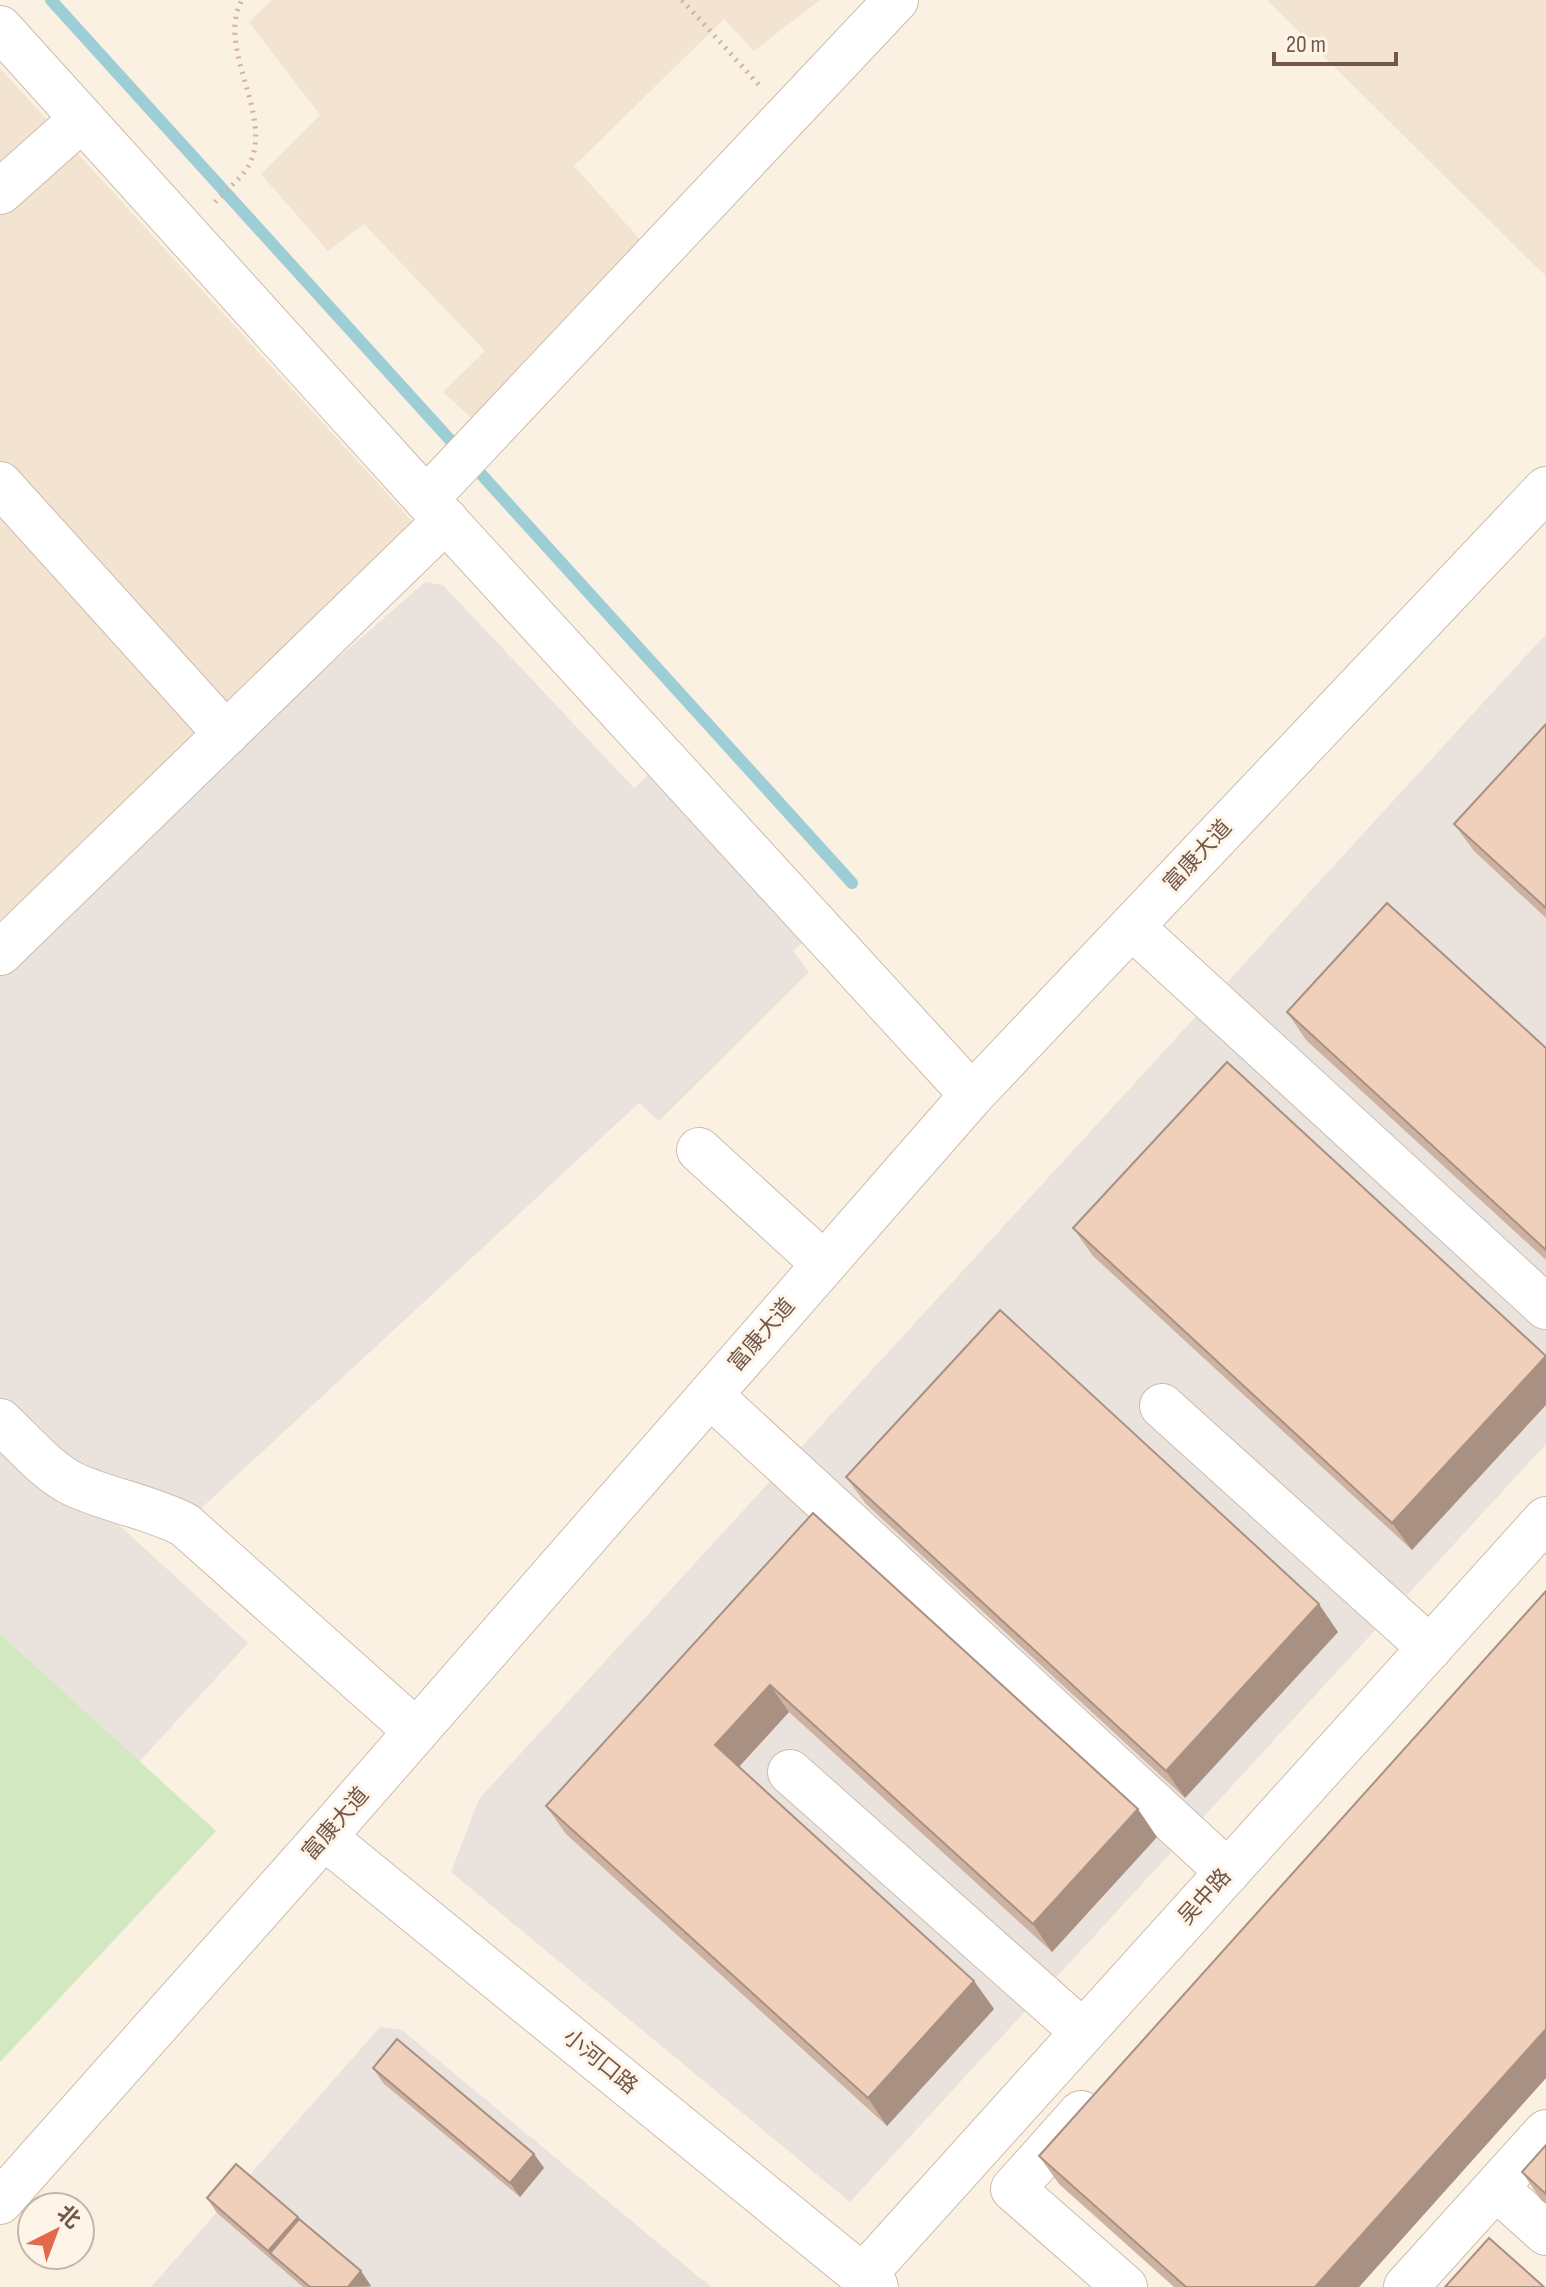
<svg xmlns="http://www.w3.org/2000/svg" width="1546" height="2287" font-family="'Sofia Sans Condensed','Noto Sans SC',sans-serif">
	<rect width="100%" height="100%" fill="#fbf1e2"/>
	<g fill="#f3e3d1">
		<path d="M272,0H820L754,51L724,19L574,166L646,246L478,424L443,392L485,351L364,224L328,251L261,174L320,115L249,22Z"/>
		<path d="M1267,0H1546V276L1524,255Z"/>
		<path d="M0,68L413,522L0,923Z"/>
	</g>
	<g fill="#eae3dd">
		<path d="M425,582L443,585L634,788L657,767L811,935L793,951L809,972L659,1121L639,1103L195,1514L67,1469L0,1409V976L243,741Z"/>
		<path d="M1546,634V1444L850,2202L451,1872L479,1799Z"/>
		<path d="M0,1433L88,1514L97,1505L248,1643L139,1762L0,1634Z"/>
		<path d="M380,2027L402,2030L711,2287H151Z"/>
	</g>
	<path fill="#d2e8c1" d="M0,1634L216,1831L0,2062Z"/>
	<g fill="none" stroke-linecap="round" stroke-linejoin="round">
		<path stroke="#9eced5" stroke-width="12" d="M51,0L852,883"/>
		<g stroke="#cebbac" stroke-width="46">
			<g id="minor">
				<path d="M0,28L426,499L972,1095"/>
				<path d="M0,192L82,119"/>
				<path d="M0,484L226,734"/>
				<path d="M426,499L896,0"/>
				<path d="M1132,927L1546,1307"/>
				<path d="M0,953L446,520"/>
				<path d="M699,1150L824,1264"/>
				<path d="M710,1395L1228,1872"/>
				<path d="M1162,1406L1430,1648"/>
				<path d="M0,1421C23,1442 47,1472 75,1485C111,1501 150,1507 185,1525L416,1731"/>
				<path d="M790,1772L1083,2032"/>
				<path d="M324,1837L876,2287"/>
				<path d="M1081,2113L1013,2189L1125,2287"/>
				<path d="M1496,2188L1546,2233"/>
				<path d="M0,2202L324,1837L972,1095L1546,489"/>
				<path d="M863,2276L1546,1519"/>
				<path d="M1406,2287L1546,2132"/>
			</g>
		</g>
		<g stroke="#d4b29e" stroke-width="5" stroke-dasharray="2 6" stroke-linecap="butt">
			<path d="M682,0L759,85"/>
			<path d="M215,202C225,191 242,178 249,165C275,115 215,50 242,0"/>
		</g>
		<use href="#minor" stroke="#fff" stroke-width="44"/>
	</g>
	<g fill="#ceb2a1">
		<path d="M1546,724V918L1474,851L1454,824Z"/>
		<path d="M1287,1012L1546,1048V1260L1306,1040Z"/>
		<path d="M1073,1228L1546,1356L1412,1550L1093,1256Z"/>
		<path d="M846,1477L1338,1632L1185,1798L866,1504Z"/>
		<path d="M813,1513L1157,1837L1052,1952L789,1712L739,1767L974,1981L994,2009L887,2126L566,1834L546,1806Z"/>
		<path d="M1546,1591V2078L1359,2287H1174L1059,2184L1039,2156Z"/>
		<path d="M373,2068L534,2154L544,2168L520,2197L383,2083Z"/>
		<path d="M1546,2145V2204L1541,2200L1522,2172Z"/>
		<path d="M236,2164L361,2271L371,2286L370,2287H303L217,2213L207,2198Z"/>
	</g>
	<g fill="#a89183">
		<path d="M1546,1356V1405L1412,1550L1392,1523Z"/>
		<path d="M1319,1604L1338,1632L1185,1798L1166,1771Z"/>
		<path d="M770,1685L789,1712L734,1772L715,1745Z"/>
		<path d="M1138,1809L1157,1837L1052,1952L1033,1924Z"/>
		<path d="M974,1981L994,2009L887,2126L868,2098Z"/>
		<path d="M1546,2029V2078L1359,2287H1315Z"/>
		<path d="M534,2154L544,2168L520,2197L510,2183Z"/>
		<path d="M298,2217L308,2231L270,2253L279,2266L268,2251Z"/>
		<path d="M361,2271L371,2286L348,2287Z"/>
	</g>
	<g fill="#f0cfbb" stroke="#a89183" stroke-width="2">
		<path d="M1546,724V908L1454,824Z"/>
		<path d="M1387,903L1546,1048V1250L1287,1012Z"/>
		<path d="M1227,1062L1546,1356L1392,1523L1073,1228Z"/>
		<path d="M1000,1310L1319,1604L1166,1771L846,1477Z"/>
		<path d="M813,1513L1138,1809L1033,1924L770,1685L715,1745L974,1981L868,2098L546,1806Z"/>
		<path d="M1546,1591V2029L1315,2287H1186L1039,2156Z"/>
		<path d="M397,2039L534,2154L510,2183L373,2068Z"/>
		<path d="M1546,2145V2194L1522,2172Z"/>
		<path d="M236,2164L298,2217L268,2251L207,2198Z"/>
		<path d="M299,2219L361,2271L348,2287H310L270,2253Z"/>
		<path d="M1489,2238L1544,2287H1445Z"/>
	</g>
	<g text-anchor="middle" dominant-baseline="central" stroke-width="6" stroke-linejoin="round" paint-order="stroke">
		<g font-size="22" fill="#72574a" stroke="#fef5e8">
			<text transform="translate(1198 856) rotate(-47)">富康大道</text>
			<text transform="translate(762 1335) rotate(-49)">富康大道</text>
			<text transform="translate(336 1824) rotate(-49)">富康大道</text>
			<text transform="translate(1205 1897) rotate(-48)">吴中路</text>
			<text transform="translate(600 2062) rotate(39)">小河口路</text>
		</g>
	</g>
	<g transform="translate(56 2231) rotate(42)"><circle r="38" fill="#fef5e8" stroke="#c6b6a9" stroke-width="2"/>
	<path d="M0-6L14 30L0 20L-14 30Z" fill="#e2694b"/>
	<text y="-12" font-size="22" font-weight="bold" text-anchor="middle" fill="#72574a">北</text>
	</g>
	<path d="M1274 52v12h122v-12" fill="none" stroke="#72574a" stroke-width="4"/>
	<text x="1286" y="52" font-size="24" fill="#72574a" stroke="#fef5e8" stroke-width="6" paint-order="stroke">20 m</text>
</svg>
